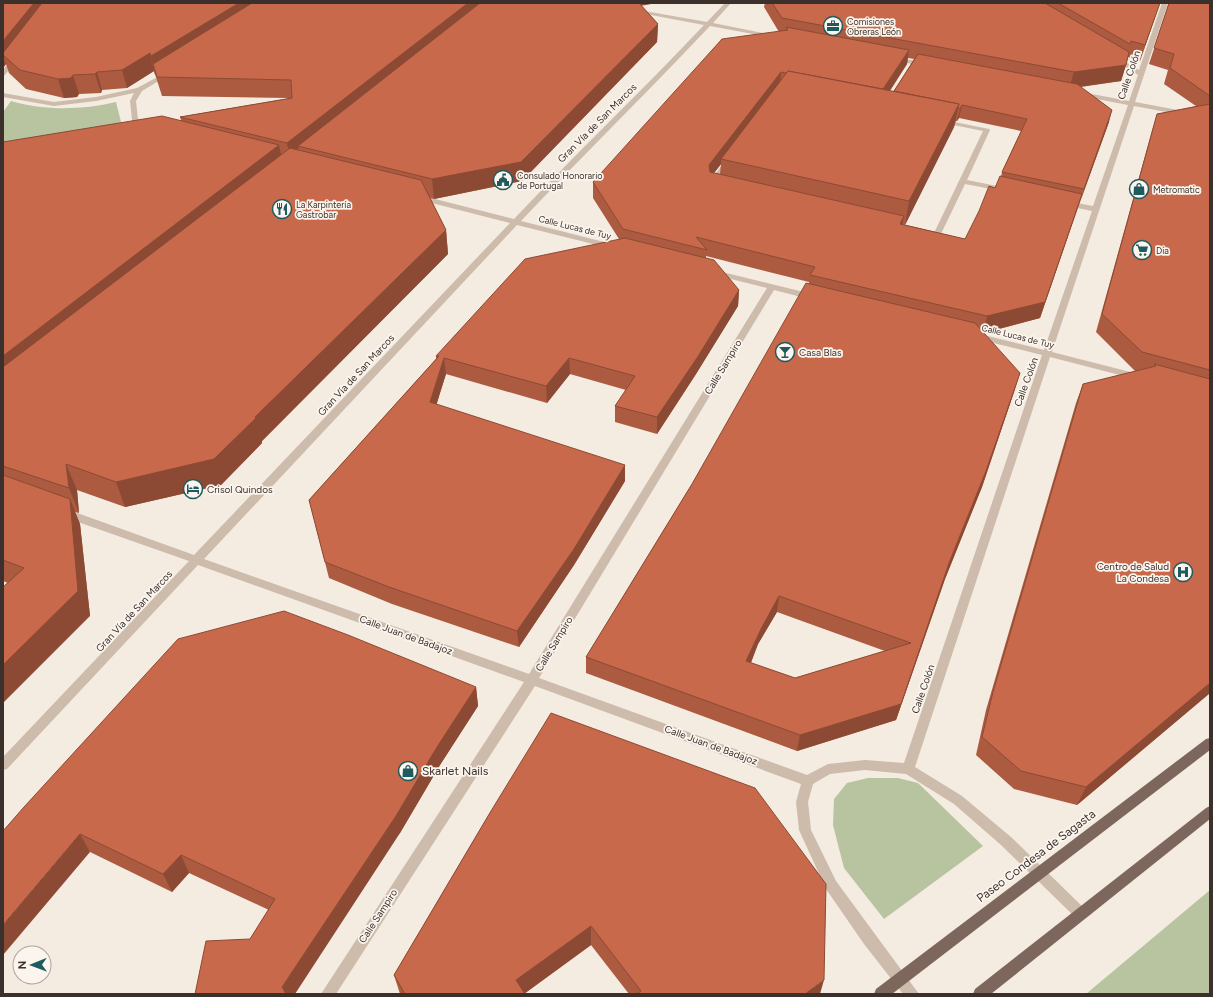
<svg xmlns="http://www.w3.org/2000/svg" width="1213" height="997" font-family="Figtree,sans-serif">
	<rect width="100%" height="100%" fill="#f4ebe1"/>
	<g fill="#b8c4a0">
		<path d="M11,101C45,111 82,110 116,102L122,126L3,146V112Z"/>
		<path d="M868,778H898L918,783L983,846L884,919L844,868L833,825L834,799L847,783Z"/>
		<path d="M1210,890V994H1086Z"/>
	</g>
	<g fill="none" stroke-linecap="round" stroke-linejoin="round">
		<g fill="#cdbbac" fill-rule="evenodd">
			<path d="M725,3H731L713,23L778,36L775,38L710,26C648,92 583,155 521,221L616,245V249H613L517,225L204,559L529,674L767,288L711,274V270H714L816,295V299L813,300L774,290L539,678L807,775L828,764L865,760L904,763L1042,355L973,338L972,336L976,333L1044,350L1092,211L1063,205L1062,203L1066,201L1093,206L1128,105L1081,96L1078,94L1081,92L1129,101L1138,75L1112,58L1117,57L1139,70L1162,3H1168L1135,102L1210,116V120L1134,106L1052,352L1142,375L1143,377L1139,380L1050,357L915,767L962,796L1011,837L1086,910L1088,914L1086,918L1081,920L1076,918L1001,845L954,804L906,774L865,770L830,774L813,784L808,802L811,830L836,881L919,994H903L864,944L826,889L799,830L796,802L801,784L535,686L336,994H321L524,682L198,565L7,769L3,770V757L189,561L61,516L60,513L65,509L69,510L194,555L510,223L416,199V195H419L514,219C576,153 642,91 704,25L635,12L632,10L633,9L707,22Z"/>
			<path d="M13,57L18,58L5,75L3,76V70Z"/>
			<path d="M895,57L926,63L929,65L926,67L893,60L892,59Z"/>
			<path d="M167,72L172,73L142,91L136,101L139,129L136,131L133,129L130,101L134,93L96,101L54,106L3,97V93L54,102L96,97L137,88Z"/>
			<path d="M783,87L989,129L990,130L967,180L1007,188L1011,190L1007,192L965,184L940,236L936,238L709,186V182L781,88ZM785,91L983,131L934,233L717,183Z"/>
		</g>
		<g fill="#7d675c" fill-rule="evenodd">
			<path d="M1210,738V750L892,994H874L876,989L1206,739Z"/>
			<path d="M1210,806V819L991,994H973L975,989L1206,808Z"/>
		</g>
	</g>
	<g fill="#ac5a40" fill-rule="evenodd">
		<path d="M3,3H657L641,5L658,24L657,42L522,181L434,199L430,198L446,230L448,254L262,441V443L221,485L125,507L77,490L79,513L75,512L80,524L90,616L3,581V142L181,120L180,117L290,98L162,96L154,71L127,88L102,90L101,93L79,94L77,97L64,98L26,89L9,73L6,64L3,68Z"/>
		<path d="M765,3H1160L1140,61L1128,57L1126,65L1121,81L1081,87L1109,122L1080,202L1040,318L984,333L1015,389L982,487L945,579L896,720L797,751L586,673V657L692,484L809,284V282L706,256V258L739,290L738,306L696,374L657,434L615,422V406L626,390L570,374L547,403L446,374L436,405L625,481L574,565L519,647L392,604L329,578L309,500L436,359V356L619,239L593,198V182L779,32L764,7ZM908,58L914,59L894,91H890L907,64ZM959,118L1021,131L1002,172L1001,177L965,239L902,224L905,225L954,127L956,121H957ZM721,164L720,174L714,173ZM777,612L885,651L795,678L751,663L758,644Z"/>
		<path d="M1169,3H1210V693L1077,805L1014,789L976,755L986,710L1076,403L1083,384L1136,371H1135L1096,332L1152,131L1157,114L1196,106L1164,84L1168,70L1149,64Z"/>
		<path d="M476,687L478,706L440,765L400,833L250,939L269,910L189,873L172,892L90,852L3,831Z"/>
		<path d="M491,811L820,994H629L591,945L525,993V994H400L394,975Z"/>
	</g>
	<g fill="#8c4a34">
		<path d="M34,3H53L3,55V41Z"/>
		<path d="M239,3H271L155,75L151,56Z"/>
		<path d="M468,3H492L298,146L299,155L291,162L287,143Z"/>
		<path d="M634,3H657L634,7Z"/>
		<path d="M1160,3L1140,61L1145,45Z"/>
		<path d="M658,24L657,42L522,181L434,199L432,179Z"/>
		<path d="M909,50L907,64L880,105L883,90Z"/>
		<path d="M150,53L154,71L127,88L122,70Z"/>
		<path d="M3,57L6,64L3,68Z"/>
		<path d="M1126,65L1121,81L1069,88L1074,72Z"/>
		<path d="M97,72L102,90L101,93L95,74Z"/>
		<path d="M781,72L780,87L721,159V164L708,181L709,165Z"/>
		<path d="M73,75L79,94L77,97L64,98L58,79Z"/>
		<path d="M959,104L954,127L905,225L909,201Z"/>
		<path d="M962,105L959,118L957,121L960,109Z"/>
		<path d="M1112,110L1109,122L1080,202L1084,189Z"/>
		<path d="M279,145L284,168L3,389V356Z"/>
		<path d="M1082,194L1077,209L1040,318L983,333L987,316Z"/>
		<path d="M904,216L901,232L900,224Z"/>
		<path d="M446,230L448,254L262,441V443L221,485L125,507L116,482L255,417Z"/>
		<path d="M739,290L738,306L696,374L657,434V417Z"/>
		<path d="M444,358L446,374L432,419L430,402Z"/>
		<path d="M569,358L570,374L547,403L546,386Z"/>
		<path d="M1020,373L1015,389L982,487L945,579L896,720L797,751L800,735L901,704L949,563Z"/>
		<path d="M66,464L77,490L79,513L69,488Z"/>
		<path d="M625,465V481L574,565L519,647L517,631Z"/>
		<path d="M70,499L80,524L90,616L3,703V665Z"/>
		<path d="M779,596L777,612L758,644L745,677L746,661L761,629Z"/>
		<path d="M1210,683V693L1077,805L1086,787Z"/>
		<path d="M476,687L478,706L440,765L400,833L295,994H285L282,987Z"/>
		<path d="M80,834L90,852L3,955V925Z"/>
		<path d="M181,855L189,873L172,892L163,874Z"/>
		<path d="M591,926V945L524,994L516,980Z"/>
		<path d="M824,980L820,994H805Z"/>
	</g>
	<g fill="#c8694b" stroke="#8c4a34" fill-rule="evenodd">
		<path d="M3,3H34L3,41Z"/>
		<path d="M42,3H239L151,56L150,53L122,70L97,72L95,74L73,75L71,78L58,79L20,70L3,55V53Z"/>
		<path d="M252,3H468L287,143L180,117L292,98L291,80L157,77L153,64Z"/>
		<path d="M480,3H639L658,24L521,162L432,179L298,146Z"/>
		<path d="M772,3H1045L1129,52L1126,65L1074,72L782,18Z"/>
		<path d="M1058,3H1160L1145,45L1131,41L1130,44Z"/>
		<path d="M1169,3H1210V96L1170,68L1174,54L1154,48Z"/>
		<path d="M786,27L909,50L883,89L788,71L786,73L781,72L709,165L710,172L904,216L900,224L965,239L979,211L989,186L995,188L1000,176L1082,194L1045,302L987,316L810,275L815,267L696,237L707,250L623,229L593,182L722,39L788,30Z"/>
		<path d="M918,54L1077,84L1112,110L1084,189L1002,172L1027,119L962,105L960,109L958,108L959,104L894,91Z"/>
		<path d="M788,71L959,104L909,201L721,159Z"/>
		<path d="M1210,104V370L1142,352L1102,314L1157,114Z"/>
		<path d="M162,116L279,145L3,356V142Z"/>
		<path d="M290,148L421,180L446,230L255,417L256,418L214,459L116,482L66,464L69,488L3,466V367Z"/>
		<path d="M625,238L714,260L739,290L697,358L657,417L615,406L635,376L569,358L546,386L444,358L430,402L625,465L574,549L517,631L389,587L325,562L309,500L439,356H436L525,259Z"/>
		<path d="M806,283L975,323L1020,373L986,471L949,563L901,704L800,735L586,657L692,484ZM779,596L911,643L795,678L746,661L761,629Z"/>
		<path d="M1154,364L1210,379V683L1086,787L1021,771L982,737L993,692L1083,384L1156,366Z"/>
		<path d="M3,475L70,499L78,591L3,665V587L24,568L3,560Z"/>
		<path d="M284,611L348,635L476,687L437,747L396,816L282,987L286,994H195L206,941L250,939L275,899L181,855L163,874L80,834L3,925V831L24,807L178,639Z"/>
		<path d="M551,713L755,788L826,884L824,980L805,994H636L641,991L591,926L516,980L525,994H405L394,975L491,811Z"/>
	</g>
	<defs>
		<g id="office-ring" transform="scale(1)"><circle r="9.5" fill="#fbf5ee" stroke="#1f5a5e" stroke-width="1.5"/><path d="M-6-3h4V-5.5h4V-3h4V5H-6ZM-1-4.5V-3h2v-1.5ZM-6 0V1H6V0Z" fill="#1f5a5e"/></g>
		<g id="civic-ring" transform="scale(1)"><circle r="9.5" fill="#fbf5ee" stroke="#1f5a5e" stroke-width="1.5"/><path d="M-.6-6.5H3V-4.5H.6V-3L4-1V1h2V6H-6V1h2V-1L-.6-3ZM-1.2 2.5V6h2.4V2.5Z" fill="#1f5a5e"/></g>
		<g id="shop-ring" transform="scale(1)"><circle r="9.5" fill="#fbf5ee" stroke="#1f5a5e" stroke-width="1.5"/><path d="M-5-2.5h2.3a2.7 3.5 0 0 1 5.4 0H5L5.5 6h-11ZM-1.5-2.5h3a1.5 2.3 0 0 0-3 0Z" fill="#1f5a5e"/></g>
		<g id="restaurant-ring" transform="scale(1)"><circle r="9.5" fill="#fbf5ee" stroke="#1f5a5e" stroke-width="1.5"/><path d="M-5-6h1v4h1v-4h1v4h1v-4h1v5L-1.5 .5V6h-2V.5L-5-1ZM5-6V6H3V1.5H1.5Q1.5-4 5-6Z" fill="#1f5a5e"/></g>
		<g id="supermarket-ring" transform="scale(1)"><circle r="9.5" fill="#fbf5ee" stroke="#1f5a5e" stroke-width="1.5"/><path d="M-6-5.5h2.5l.6 2H6L4.5 2H-2.5L-4.4-4H-6ZM-1.5 3.2a1.3 1.3 0 1 0 .1 0ZM3 3.2a1.3 1.3 0 1 0 .1 0Z" fill="#1f5a5e"/></g>
		<g id="bar-ring" transform="scale(1)"><circle r="9.5" fill="#fbf5ee" stroke="#1f5a5e" stroke-width="1.5"/><path d="M-6-5H6L.8 .8V4.5H3.5V6h-7V4.5H-.8V.8Z" fill="#1f5a5e"/></g>
		<g id="hotel-ring" transform="scale(1)"><circle r="9.5" fill="#fbf5ee" stroke="#1f5a5e" stroke-width="1.5"/><path d="M-6-4.5h1.5V1H6V5H4.5V3h-9V5H-6ZM-4 0a1.8 1.8 0 1 1 3.6 0ZM.5 0V-2.5h3Q6-2.5 6 0Z" fill="#1f5a5e"/></g>
		<g id="hospital-ring" transform="scale(1)"><circle r="9.5" fill="#fbf5ee" stroke="#1f5a5e" stroke-width="1.5"/><path d="M-5-5h3v3.5h4V-5h3V5h-3V1.5h-4V5h-3Z" fill="#1f5a5e"/></g>
	</defs>
	<g fill-rule="evenodd">
		<use href="#office-ring" x="833" y="26"/>
		<use href="#civic-ring" x="503" y="180"/>
		<use href="#shop-ring" x="1139" y="189"/>
		<use href="#restaurant-ring" x="282" y="209"/>
		<use href="#supermarket-ring" x="1142" y="250"/>
		<use href="#bar-ring" x="785" y="352"/>
		<use href="#hotel-ring" x="193" y="489"/>
		<use href="#hospital-ring" x="1183" y="572"/>
		<use href="#shop-ring" x="408" y="771"/>
	</g>
	<g text-anchor="middle" dominant-baseline="central" stroke-width="3.5" stroke-linejoin="round" paint-order="stroke">
		<g font-size="9" fill="#3b302b" stroke="#fbf5ee" text-anchor="start">
			<text x="847" y="21">Comisiones<tspan x="847" dy="10">Obreras León</tspan></text>
			<text x="517" y="175">Consulado Honorario<tspan x="517" dy="10">de Portugal</tspan></text>
			<text x="1153" y="189">Metromatic</text>
			<text x="296" y="204">La Karpintería<tspan x="296" dy="10">Gastrobar</tspan></text>
			<text x="1156" y="250">Dia</text>
		</g>
		<g font-size="9" fill="#3b302b" stroke="#fbf5ee">
			<text transform="translate(575 227) rotate(14)">Calle Lucas de Tuy</text>
			<text transform="translate(1018 336) rotate(14)">Calle Lucas de Tuy</text>
		</g>
		<g font-size="10" fill="#3b302b" stroke="#fbf5ee">
			<text transform="translate(1129 75) rotate(-71)">Calle Colón</text>
			<text transform="translate(597 123) rotate(-45)">Gran Vía de San Marcos</text>
			<text transform="translate(723 367) rotate(-59)">Calle Sampiro</text>
			<text transform="translate(356 375) rotate(-47)">Gran Vía de San Marcos</text>
			<text transform="translate(1026 382) rotate(-70)">Calle Colón</text>
			<text transform="translate(134 611) rotate(-47)">Gran Vía de San Marcos</text>
			<text transform="translate(406 635) rotate(20)">Calle Juan de Badajoz</text>
			<text transform="translate(554 644) rotate(-59)">Calle Sampiro</text>
			<text transform="translate(923 689) rotate(-71)">Calle Colón</text>
			<text transform="translate(711 745) rotate(20)">Calle Juan de Badajoz</text>
			<text transform="translate(378 916) rotate(-57)">Calle Sampiro</text>
		</g>
		<g font-size="10" fill="#3b302b" stroke="#fbf5ee" text-anchor="start">
			<text x="799" y="352">Casa Blas</text>
			<text x="207" y="489">Crisol Quindos</text>
			<text x="1169" y="566" text-anchor="end">Centro de Salud<tspan x="1169" dy="12">La Condesa</tspan></text>
		</g>
		<g font-size="12" fill="#3b302b" stroke="#fbf5ee" text-anchor="start">
			<text x="422" y="771">Skarlet Nails</text>
		</g>
		<g font-size="12" fill="#3b302b" stroke="#fbf5ee">
			<text transform="translate(1036 856) rotate(-37)">Paseo Condesa de Sagasta</text>
		</g>
	</g>
	<rect width="1213" height="997" fill="none" stroke="#3b302b" stroke-width="8"/>
	<g transform="translate(32 965) rotate(269)"><circle r="19" fill="#fbf5ee" stroke="#aea6a0"/>
	<path d="M0-3L7 15L0 10L-7 15Z" fill="#1f5a5e"/>
	<text y="-6" font-size="11" font-weight="bold" text-anchor="middle" fill="#3b302b">N</text>
	</g>
</svg>
